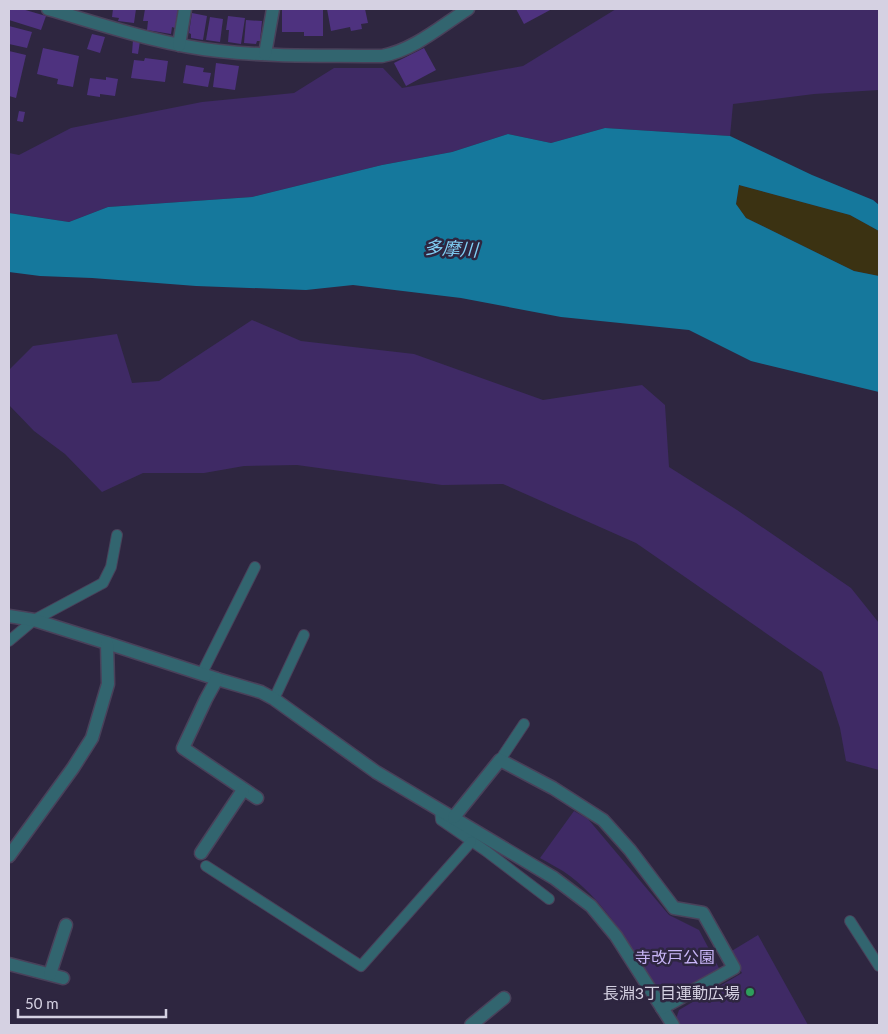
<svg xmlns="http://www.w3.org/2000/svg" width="888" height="1034" font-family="Lato,'Noto Sans JP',sans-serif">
	<rect width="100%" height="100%" fill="#2e2640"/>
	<g fill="#3f2a65">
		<path d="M616,9H879V90L814,94L733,104L730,136L605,128L551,143L508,134L452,152L382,165L252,197L108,207L69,222L9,213V153L19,155L71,128L202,102L294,93L334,68H383L402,88L523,66Z"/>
		<path d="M252,320L301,341L414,354L543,400L642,385L665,405L669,467L737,510L851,588L879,623V770L846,761L840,728L822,672L636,543L503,484L442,485L297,465L244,466L204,473H143L102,492L65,454L34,431L9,405V370L33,346L117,334L132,383L159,381Z"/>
		<path d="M574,811L588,819L669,915L699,930L720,970L668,997L660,995C635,953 609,906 570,876C561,869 550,864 540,858Z"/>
		<path d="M758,935L808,1025H677L675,1022L679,1010L742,973L730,952Z"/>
	</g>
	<path fill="#3b3212" d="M739,185L850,215L879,231V276L854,271L746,218L736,205Z"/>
	<path fill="#15789c" d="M605,128L730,136L812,175L873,200L879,205V231L850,215L739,185L736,204L746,218L854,271L879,276V392L751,361L689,330L561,317L461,298L353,285L306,290L196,286L92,278L40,276L9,272V213L69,222L108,207L252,197L382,165L452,152L508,134L551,143Z"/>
	<g fill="#4e327f">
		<path d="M9,9H22L46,16L41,30L9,20Z"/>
		<path d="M113,9H136L134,23L118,21L119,18L112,17Z"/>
		<path d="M145,9H178L175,28L172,27L171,34L147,30L148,21H143Z"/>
		<path d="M327,9H365L368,23L361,24L362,29L351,31L350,27L331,31Z"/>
		<path d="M516,9H552L524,24Z"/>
		<path d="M282,10H323V36H304V32H282Z"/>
		<path d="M192,13L207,16L203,40L191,38V34L189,33Z"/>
		<path d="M228,16L245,18L241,44L228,42L229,30H226Z"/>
		<path d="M210,17L223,19L220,42L206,40Z"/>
		<path d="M246,20L262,21L260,41H257L256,44L244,43Z"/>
		<path d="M9,26L32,32L27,48L9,44Z"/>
		<path d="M92,34L105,37L100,53L87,49Z"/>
		<path d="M133,40L140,41L138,54L132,53Z"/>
		<path d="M43,48L79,56L73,87L57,84L58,79L37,74Z"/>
		<path d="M424,48L436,70L406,86L394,63Z"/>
		<path d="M9,51L26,55L16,98L9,96Z"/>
		<path d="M145,58L168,61L165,82L131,78L134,60L144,61Z"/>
		<path d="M216,63L239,66L235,90L213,87Z"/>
		<path d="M186,65L204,68L203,72L211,73L208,87L183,83Z"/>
		<path d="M106,77L118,79L115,96L100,94V97L87,95L90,78L106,80Z"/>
		<path d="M19,111L25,112L23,122L17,121Z"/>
	</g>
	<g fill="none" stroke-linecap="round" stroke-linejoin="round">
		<g stroke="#49415a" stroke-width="12">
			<g id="service">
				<path d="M9,641L34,620L103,583L111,567L117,535"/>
				<path d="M202,673L255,567"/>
				<path d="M274,699L304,635"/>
				<path d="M500,760L524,724"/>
				<path d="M440,810L441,820L486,851L549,899"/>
				<path d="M206,866L361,966L471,842"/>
				<path d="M850,921L879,966"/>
			</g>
		</g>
		<g stroke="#49415a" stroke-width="15">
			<g id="minor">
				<path d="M48,9C104,25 161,45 219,51C273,57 328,55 382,56C414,50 441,26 468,9"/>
				<path d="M179,45L185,9"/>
				<path d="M265,54L273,9"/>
				<path d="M9,616L34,620L107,643L217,679L261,692L274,699L376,772L554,878L591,906L616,936L673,1025"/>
				<path d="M217,679L206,699L183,748L257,798"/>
				<path d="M454,817L500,760L553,788L603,820L630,850L674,908L703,913L734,968L662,1008"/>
				<path d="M201,853L243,790"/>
				<path d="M9,856L73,768L92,738L108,684L107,643"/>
				<path d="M9,964L63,978"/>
				<path d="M50,974L66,925"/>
				<path d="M471,1025L504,998"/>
			</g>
		</g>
		<use href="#service" stroke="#32656f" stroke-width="10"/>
		<use href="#minor" stroke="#32656f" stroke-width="12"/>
	</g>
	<circle fill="#2e9e5b" stroke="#2e2640" stroke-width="2" cx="750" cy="992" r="5"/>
	<g text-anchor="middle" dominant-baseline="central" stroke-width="5" stroke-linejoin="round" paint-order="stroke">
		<g font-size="16" fill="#c9b6f8" stroke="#2e2640">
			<text x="675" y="956">寺改戸公園</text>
		</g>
		<g font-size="16" fill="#d5d1e2" stroke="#2e2640" text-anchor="end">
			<text x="740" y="992">長淵3丁目運動広場</text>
		</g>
		<g font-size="18" font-style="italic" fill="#82d1f6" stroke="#2e2640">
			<text transform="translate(451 248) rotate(3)">多摩川</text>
		</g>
	</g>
	<rect width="888" height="1034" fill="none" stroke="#d5d1e2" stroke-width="20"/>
	<path d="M18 1009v8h148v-8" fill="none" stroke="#d5d1e2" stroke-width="2.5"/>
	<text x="25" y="1009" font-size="15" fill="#d5d1e2" stroke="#2e2640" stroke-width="4" paint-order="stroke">50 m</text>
</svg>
